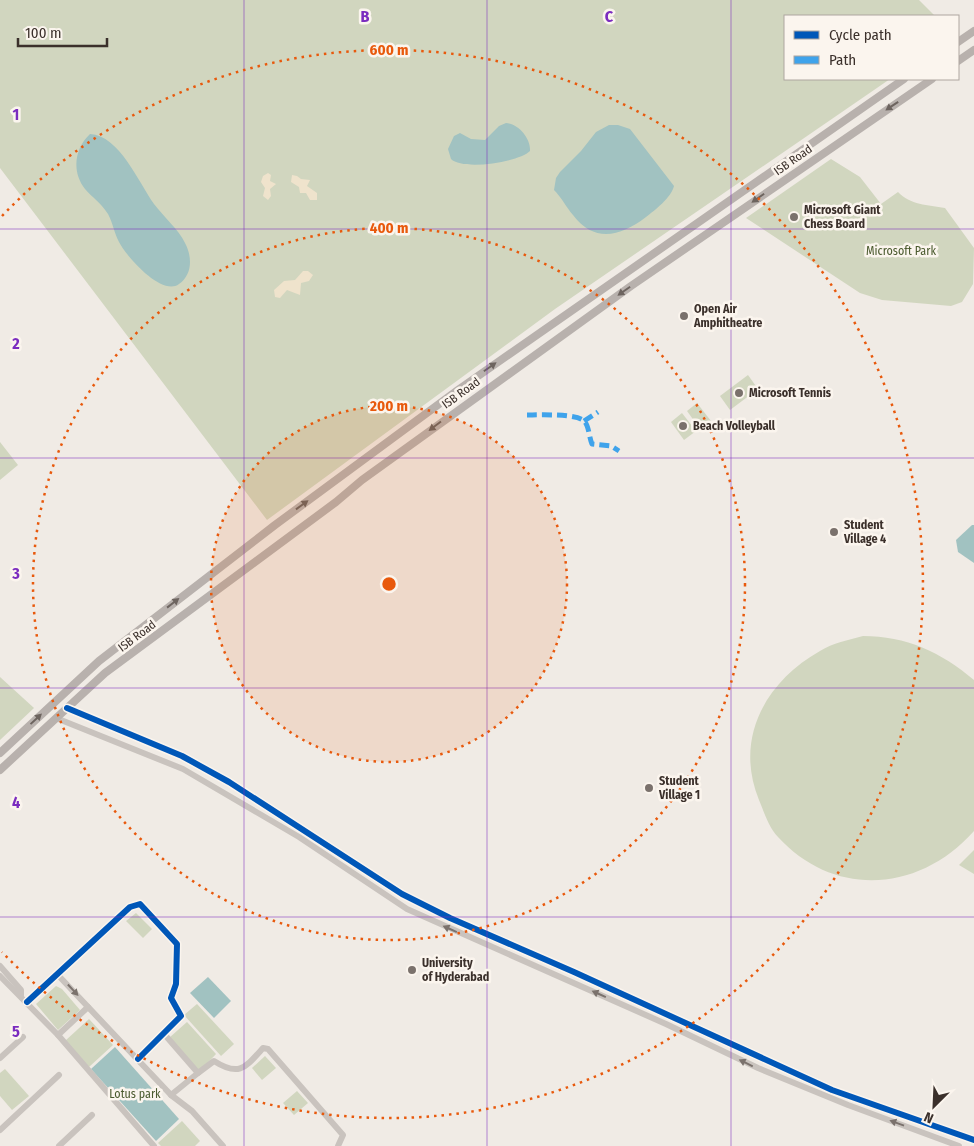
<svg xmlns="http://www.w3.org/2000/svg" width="974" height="1146" font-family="'Fira Sans Condensed',sans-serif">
	<rect width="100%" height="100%" fill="#f0ebe5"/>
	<g fill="#d1d6bf">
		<path d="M0,0H919L935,16H785V79H890L555,309L267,520L0,168Z"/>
		<path d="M831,159L860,177L881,204L898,192C910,205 928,205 945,208L974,248L973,284L962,302L951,306L882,300L860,293L746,218Z"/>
		<path d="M748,375L758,389L730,410L720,396Z"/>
		<path d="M697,403L711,421L700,429L687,411Z"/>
		<path d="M682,413L696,431L684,440L671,422Z"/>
		<path d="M0,442L18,465L0,480Z"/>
		<path d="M863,636C906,636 941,652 974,680V831C920,892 835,899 778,837C769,828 764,812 759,800C734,739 765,682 820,651C833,643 848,640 863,636Z"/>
		<path d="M0,677L34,708L0,740Z"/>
		<path d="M974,850V874L959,865Z"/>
		<path d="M136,913L152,929L143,938L126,921Z"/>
		<path d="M56,986L62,989L80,1010L58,1030L36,1004Z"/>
		<path d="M197,1004L234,1044L221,1056L184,1015Z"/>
		<path d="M89,1019L113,1045L89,1067L65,1041Z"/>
		<path d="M187,1022L216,1054L198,1073L169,1038Z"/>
		<path d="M265,1056L276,1068L262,1080L252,1068Z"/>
		<path d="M5,1069L29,1096L12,1110L0,1096V1073Z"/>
		<path d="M297,1091L308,1103L294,1115L283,1103Z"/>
		<path d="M182,1121L200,1141L195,1146H161L158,1143Z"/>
	</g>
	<g fill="#efe3cc">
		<path d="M268,173L271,175L270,181L276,184L270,189L271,196L268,200L263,196L265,188L261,182L263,176Z"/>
		<path d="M292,175L297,176L301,179L310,180L307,186L317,193V200H310L306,193H300L299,187L291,182Z"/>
		<path d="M303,271H308L313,275L309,281L301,283L300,295L287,290L280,298L275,297L274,290L284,281L295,280Z"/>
	</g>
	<g fill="#a1c2c1">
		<path d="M506,123C519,124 531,139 530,151C519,162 463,171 451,159L448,149L454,136L460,133L471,139L485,140L499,126Z"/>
		<path d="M609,125H618L630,129L674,186C671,198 655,210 646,217C621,236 595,244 573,215C566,207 562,198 554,190L556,178L560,172L581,151L596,132Z"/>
		<path d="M90,134C119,135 139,183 154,204C163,216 179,230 185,243C192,256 193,274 179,284C162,297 126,256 119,242C114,233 113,223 108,214C102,204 92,197 85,189C71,171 75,148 90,134Z"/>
		<path d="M972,525H974V563L958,552L956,540Z"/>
		<path d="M208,977L231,1001L214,1018L190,993Z"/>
		<path d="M115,1047L179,1119L156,1141L91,1069Z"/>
	</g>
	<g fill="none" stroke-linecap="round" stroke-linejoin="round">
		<g stroke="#c9c3be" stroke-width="6">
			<path d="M67,708L182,756L229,782L402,894L450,918L574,972L832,1090L974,1140"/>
			<path d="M56,718L183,769L299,837L407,909L666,1024L758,1068L848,1105L959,1146"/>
			<path d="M0,966L21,990V995"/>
			<path d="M57,974L171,1095L192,1111L223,1146"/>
			<path d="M0,976L58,1035L154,1146"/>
			<path d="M27,1002L130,907L140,904L177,944L176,984L171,998L181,1016L138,1059"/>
			<path d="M58,1035L88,1007"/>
			<path d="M165,1035L198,1073L214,1061C239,1077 245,1068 263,1048L268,1049L343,1135L338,1146"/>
			<path d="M0,1058L23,1037"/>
			<path d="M171,1095L198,1073"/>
			<path d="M0,1130L59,1075"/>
			<path d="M59,1146L92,1115"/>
		</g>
		<g stroke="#b8b1ad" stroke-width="8">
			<path d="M958,42L974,31"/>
			<path d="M958,61L974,50"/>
			<path d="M0,753L99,661L275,525L458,390L904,79"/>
			<path d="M0,770L105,673L336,502L362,480L631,286L932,79"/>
		</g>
		<g stroke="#3fa3eb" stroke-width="5" stroke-dasharray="10 5" stroke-linecap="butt">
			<path d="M527,415C538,415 579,413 585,422C589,427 589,437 592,444L611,446L619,451"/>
			<path d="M584,421L598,412"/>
		</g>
		<g stroke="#fbf5ee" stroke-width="9">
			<g id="cycleway">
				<path d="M67,708L182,756L229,782L402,894L450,918L574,972L832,1090L974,1140"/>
				<path d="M27,1002L130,907L140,904L177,944L176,984L171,998L181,1016L138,1059"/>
			</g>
		</g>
		<use href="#cycleway" stroke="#0057b8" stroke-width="6"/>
	</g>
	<defs><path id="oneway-solid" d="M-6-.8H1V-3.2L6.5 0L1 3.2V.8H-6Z" transform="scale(1.25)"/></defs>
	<g fill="#6d645f">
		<use href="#oneway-solid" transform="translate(892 106) rotate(146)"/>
		<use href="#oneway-solid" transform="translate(758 198) rotate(145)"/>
		<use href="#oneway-solid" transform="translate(624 291) rotate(145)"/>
		<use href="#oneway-solid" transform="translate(490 367) rotate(-35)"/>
		<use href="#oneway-solid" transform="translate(435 426) rotate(143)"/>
		<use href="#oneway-solid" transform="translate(302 505) rotate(-36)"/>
		<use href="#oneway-solid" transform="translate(173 603) rotate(-38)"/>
		<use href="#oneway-solid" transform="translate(36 719) rotate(-43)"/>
	</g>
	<g fill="#7b726d">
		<use href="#oneway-solid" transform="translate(450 929) rotate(-156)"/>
		<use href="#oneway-solid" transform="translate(73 990) rotate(47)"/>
		<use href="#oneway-solid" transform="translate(599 994) rotate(-156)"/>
		<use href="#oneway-solid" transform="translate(746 1063) rotate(-154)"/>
		<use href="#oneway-solid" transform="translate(897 1123) rotate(-160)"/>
	</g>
	<path fill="none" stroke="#7b2cbf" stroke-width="1" stroke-opacity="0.55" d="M244,0V1146M487,0V1146M731,0V1146M0,229H974M0,458H974M0,688H974M0,917H974"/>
	<circle cx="389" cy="584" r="178" fill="#e8590c" fill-opacity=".12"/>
	<g fill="none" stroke="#e8590c" stroke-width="2.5" stroke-dasharray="2.5 5">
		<circle cx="389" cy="584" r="178"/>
		<circle cx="389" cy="584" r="356"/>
		<path d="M2 216A534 534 0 1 1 2 952"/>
	</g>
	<g fill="#7a716c" stroke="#fbf5ee" stroke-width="2">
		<circle cx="794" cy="217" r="5"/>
		<circle cx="684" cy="316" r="5"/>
		<circle cx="739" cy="393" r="5"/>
		<circle cx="683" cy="426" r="5"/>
		<circle cx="834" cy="532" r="5"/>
		<circle cx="649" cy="788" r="5"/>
		<circle cx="412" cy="970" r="5"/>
	</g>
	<g text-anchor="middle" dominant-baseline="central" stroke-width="5" stroke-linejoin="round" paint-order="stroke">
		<g font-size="12" fill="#3b302b" stroke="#fbf5ee">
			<text transform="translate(793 160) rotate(-35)">ISB Road</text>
			<text transform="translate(461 393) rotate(-36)">ISB Road</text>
			<text transform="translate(137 636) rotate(-37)">ISB Road</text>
		</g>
		<g font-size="12" font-weight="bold" fill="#3b302b" stroke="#fbf5ee" text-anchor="start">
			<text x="804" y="210">Microsoft Giant<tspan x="804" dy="14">Chess Board</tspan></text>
			<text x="694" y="309">Open Air<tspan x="694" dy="14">Amphitheatre</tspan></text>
			<text x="749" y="393">Microsoft Tennis</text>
			<text x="693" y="426">Beach Volleyball</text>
			<text x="844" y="525">Student<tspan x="844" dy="14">Village 4</tspan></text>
			<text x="659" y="781">Student<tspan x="659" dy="14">Village 1</tspan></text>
			<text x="422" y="963">University<tspan x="422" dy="14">of Hyderabad</tspan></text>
		</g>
		<g font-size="12" fill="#4a5a2e" stroke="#fbf5ee">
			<text x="901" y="251">Microsoft Park</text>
			<text x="135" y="1094">Lotus park</text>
		</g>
	</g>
	<g font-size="16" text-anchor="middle" font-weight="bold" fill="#7b2cbf" stroke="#fbf5ee" stroke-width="5" stroke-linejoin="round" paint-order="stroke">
		<text x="365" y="22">B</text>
		<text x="609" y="22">C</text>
		<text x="16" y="120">1</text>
		<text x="16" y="349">2</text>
		<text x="16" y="579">3</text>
		<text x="16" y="808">4</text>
		<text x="16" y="1037">5</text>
	</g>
	<circle cx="389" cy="584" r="8" fill="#e8590c" stroke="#fbf5ee" stroke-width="2.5"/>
	<g font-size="15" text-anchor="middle" font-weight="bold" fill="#e8590c" stroke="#fbf5ee" stroke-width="5" stroke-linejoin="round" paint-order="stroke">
		<text x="389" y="55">600 m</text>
		<text x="389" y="233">400 m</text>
		<text x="389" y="411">200 m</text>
	</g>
	<rect x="784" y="15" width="175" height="65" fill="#fbf5ee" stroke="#aea6a0"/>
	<rect x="794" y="31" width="25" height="8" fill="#0057b8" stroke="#aea6a0"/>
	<text x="829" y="40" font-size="15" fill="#3b302b">Cycle path</text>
	<rect x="794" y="56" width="25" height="8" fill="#3fa3eb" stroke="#aea6a0"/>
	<text x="829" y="65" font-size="15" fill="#3b302b">Path</text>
	<g transform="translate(934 1106) rotate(204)" stroke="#fbf5ee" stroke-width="4" paint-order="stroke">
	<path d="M0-4L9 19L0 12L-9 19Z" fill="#3b302b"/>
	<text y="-8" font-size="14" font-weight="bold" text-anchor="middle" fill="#3b302b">N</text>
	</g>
	<path d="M18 38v8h89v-8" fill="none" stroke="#3b302b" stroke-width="2.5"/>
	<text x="25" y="38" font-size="15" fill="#3b302b" stroke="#fbf5ee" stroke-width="4" paint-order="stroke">100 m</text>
</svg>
